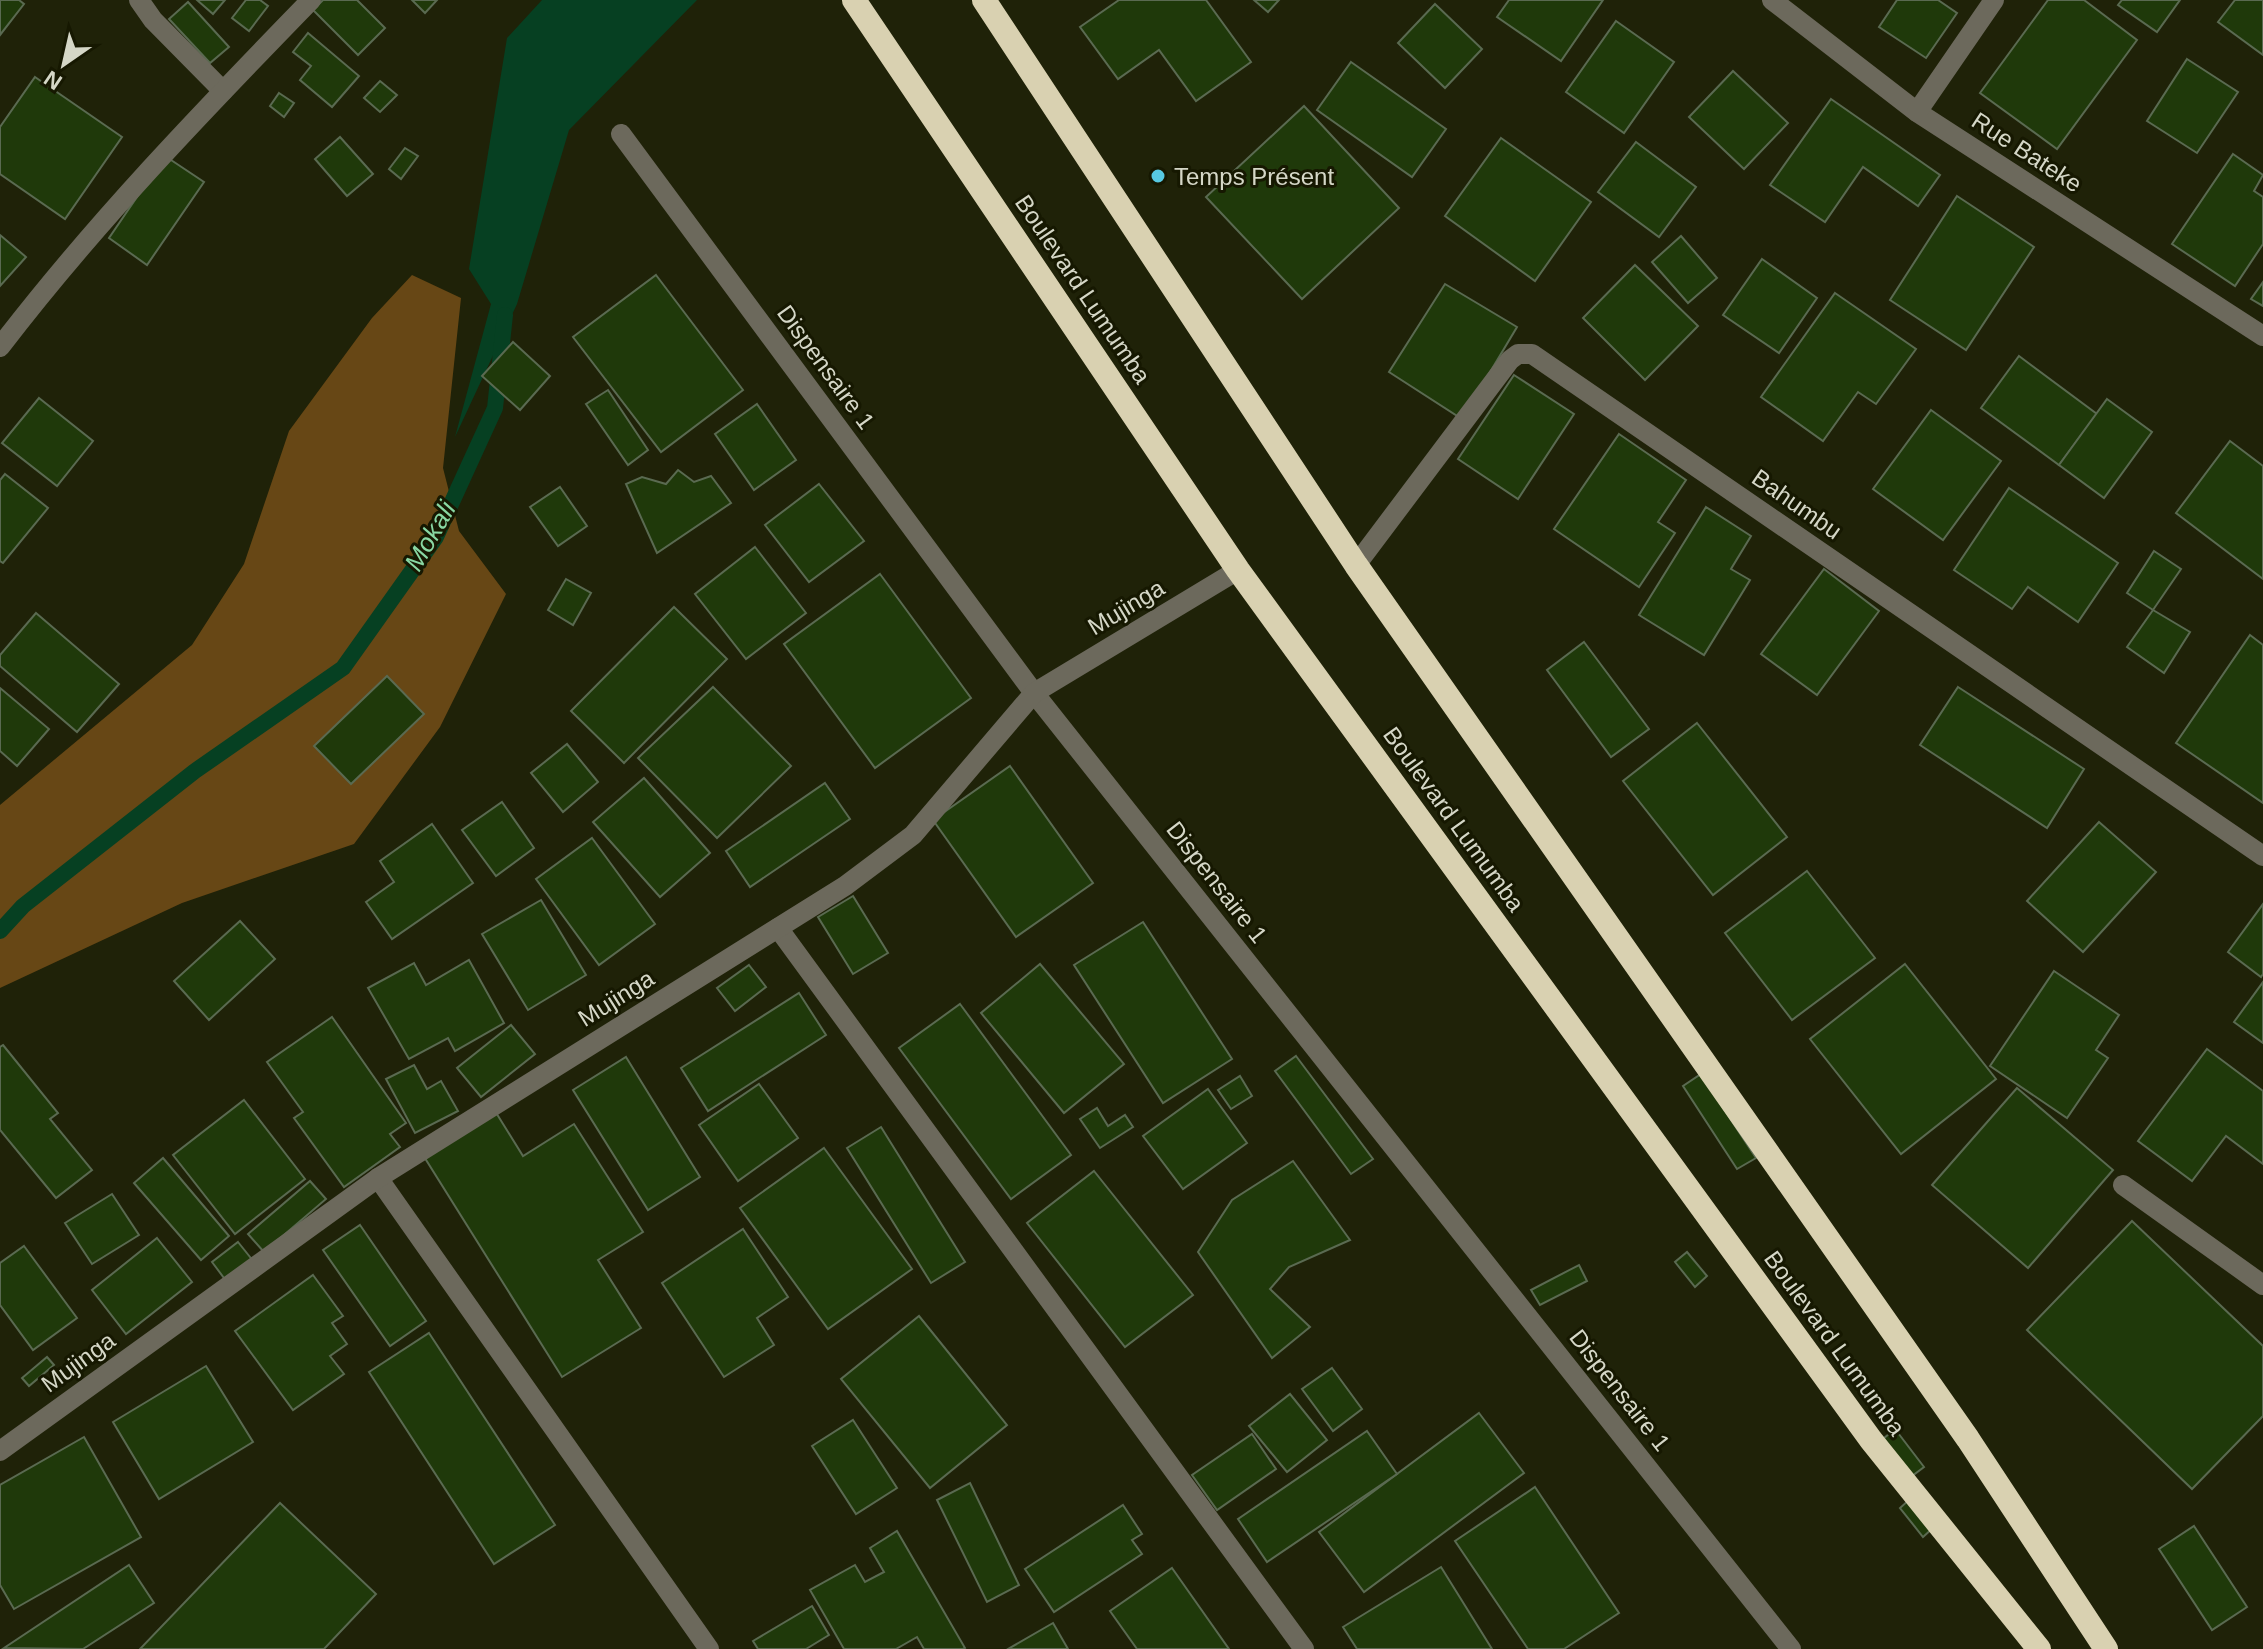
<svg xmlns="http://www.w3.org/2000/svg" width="2263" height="1649" font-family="Helvetica,sans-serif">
	<rect width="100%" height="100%" fill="#1f2208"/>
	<path fill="#674715" d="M412,275L461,298L443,468L459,531L506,594L440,727L354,844L182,903L0,988V805L192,645L244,564L289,431L372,318Z"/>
	<path fill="#064022" d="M542,0H697L569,130L517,304L455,437L491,304L469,269L507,38Z"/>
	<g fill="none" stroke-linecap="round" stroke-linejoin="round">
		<path stroke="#064022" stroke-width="16" d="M0,931L23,906L195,771L343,668L436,537L495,408L505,315"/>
	</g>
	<g fill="#1f390a" stroke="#5a6a51" stroke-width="2">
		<path d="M0,0H19L24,4L0,35Z"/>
		<path d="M197,0H225L213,14Z"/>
		<path d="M246,0H260L268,6L249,31L232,18Z"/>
		<path d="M323,0H357L385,28L358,55L313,10Z"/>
		<path d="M412,0H437L425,13Z"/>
		<path d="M1119,0H1206L1251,62L1196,101L1159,50L1118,79L1080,27Z"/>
		<path d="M1254,0H1279L1268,12Z"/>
		<path d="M1509,0H1603L1561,61L1497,17Z"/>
		<path d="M1897,0H1938L1957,13L1926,58L1879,27Z"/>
		<path d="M2048,0H2084L2137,40L2057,149L1980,93Z"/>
		<path d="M2122,0H2180L2157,32L2118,5Z"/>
		<path d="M2235,0H2263V55L2218,22Z"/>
		<path d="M188,2L229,47L210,63L169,19Z"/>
		<path d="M1435,4L1482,49L1445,88L1398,43Z"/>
		<path d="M1616,21L1674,62L1624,133L1566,92Z"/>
		<path d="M308,33L359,76L332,107L300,80L311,66L293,52Z"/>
		<path d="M2187,59L2238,92L2197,153L2147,121Z"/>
		<path d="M1351,62L1446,129L1412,177L1317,110Z"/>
		<path d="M1733,71L1788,123L1744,169L1689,117Z"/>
		<path d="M35,77L122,137L65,219L0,174V127Z"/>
		<path d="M380,81L397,95L380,112L364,98Z"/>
		<path d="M279,93L294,103L284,117L270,106Z"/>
		<path d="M1831,99L1940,175L1918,206L1863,167L1825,222L1770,185Z"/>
		<path d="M1304,106L1399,208L1302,299L1206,197Z"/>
		<path d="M340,137L373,174L347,196L315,159Z"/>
		<path d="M1501,138L1591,202L1535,281L1445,216Z"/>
		<path d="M1636,142L1696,187L1659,237L1598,192Z"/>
		<path d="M405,148L418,156L401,179L389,169Z"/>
		<path d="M2233,154L2263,175L2254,191L2263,197V244L2235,286L2172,244Z"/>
		<path d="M165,156L204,182L147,265L109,238Z"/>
		<path d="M1957,196L2034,247L1966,350L1890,300Z"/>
		<path d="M0,235L26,257L0,286Z"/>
		<path d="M1681,236L1717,278L1688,303L1652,262Z"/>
		<path d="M1762,259L1817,298L1779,353L1723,315Z"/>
		<path d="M1635,265L1698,326L1645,380L1583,318Z"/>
		<path d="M656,275L743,390L661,452L573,337Z"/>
		<path d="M2263,282V306L2251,299Z"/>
		<path d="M1445,284L1517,327L1462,419L1389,372Z"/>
		<path d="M1835,293L1916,349L1876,404L1858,392L1823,441L1761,397Z"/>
		<path d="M513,342L550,376L520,410L482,376Z"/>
		<path d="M2019,356L2097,414L2059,465L1981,408Z"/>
		<path d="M1514,375L1574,414L1518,499L1458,459Z"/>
		<path d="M608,390L648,450L628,465L586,404Z"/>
		<path d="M39,398L93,441L57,486L2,443Z"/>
		<path d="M2107,399L2152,432L2104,498L2059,465Z"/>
		<path d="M757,404L796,460L754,490L715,434Z"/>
		<path d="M1931,410L2001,461L1943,540L1873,489Z"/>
		<path d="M1619,434L1686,480L1658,522L1675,533L1639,587L1554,529Z"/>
		<path d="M2230,441L2263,466V579L2176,513Z"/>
		<path d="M678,470L694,482L711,476L731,503L657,553L626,484L642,477L666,484Z"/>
		<path d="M5,474L48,508L3,563L0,561V480Z"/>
		<path d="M819,484L864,541L809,582L765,525Z"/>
		<path d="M560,487L587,526L558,546L530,507Z"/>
		<path d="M2009,488L2118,563L2078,622L2028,587L2012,609L1954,570Z"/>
		<path d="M1706,507L1751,536L1731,569L1750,580L1704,655L1639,615Z"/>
		<path d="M755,547L806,613L746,659L695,594Z"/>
		<path d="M2154,551L2181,569L2153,610L2127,593Z"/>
		<path d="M1824,569L1879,611L1817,695L1761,654Z"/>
		<path d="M880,574L971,698L875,768L784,644Z"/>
		<path d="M566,579L591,593L573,625L548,610Z"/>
		<path d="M674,607L727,659L624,763L571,711Z"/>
		<path d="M2153,610L2190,632L2164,673L2127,647Z"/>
		<path d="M36,613L119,684L77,732L0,666V655Z"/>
		<path d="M2250,635L2263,645V803L2176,743Z"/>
		<path d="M1584,642L1649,729L1611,757L1547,670Z"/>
		<path d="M387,676L424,714L351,784L314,746Z"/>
		<path d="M713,687L791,766L717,838L638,758Z"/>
		<path d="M1958,687L2084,769L2047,828L1920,745Z"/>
		<path d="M0,688L49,729L17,766L0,751Z"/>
		<path d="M1697,723L1787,837L1713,895L1623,781Z"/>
		<path d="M567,744L598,782L563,812L531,773Z"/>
		<path d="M1010,766L1093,883L1016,937L933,820Z"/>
		<path d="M644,778L710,853L660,897L593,822Z"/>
		<path d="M825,783L850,819L750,887L726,851Z"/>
		<path d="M502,802L534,848L496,876L462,830Z"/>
		<path d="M2099,822L2156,872L2083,952L2027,901Z"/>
		<path d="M432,824L473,883L392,939L366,902L394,882L380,861Z"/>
		<path d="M592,838L655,924L599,965L536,879Z"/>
		<path d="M1807,871L1875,958L1792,1020L1725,933Z"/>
		<path d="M853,896L888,953L853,974L818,917Z"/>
		<path d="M541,900L586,975L528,1010L482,934Z"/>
		<path d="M2263,904V974L2261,977L2228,952Z"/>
		<path d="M240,921L275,959L209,1020L174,981Z"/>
		<path d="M1143,922L1232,1059L1163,1103L1074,965Z"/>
		<path d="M469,960L504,1023L455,1051L448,1038L409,1059L368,988L414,963L426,985Z"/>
		<path d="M1040,964L1124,1064L1064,1113L981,1013Z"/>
		<path d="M1905,964L1996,1079L1901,1154L1810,1039Z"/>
		<path d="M749,965L766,987L735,1011L717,988Z"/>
		<path d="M2054,971L2119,1015L2096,1050L2108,1058L2067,1118L1990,1066Z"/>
		<path d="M2263,982V1043L2234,1022Z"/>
		<path d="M799,993L826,1035L708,1111L681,1068Z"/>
		<path d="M960,1004L1071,1155L1011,1199L899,1048Z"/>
		<path d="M332,1017L406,1123L390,1134L400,1147L344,1187L294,1118L303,1112L267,1062Z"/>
		<path d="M511,1025L535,1054L481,1097L457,1068Z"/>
		<path d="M3,1045L58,1113L50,1119L92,1170L56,1198L0,1130V1047Z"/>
		<path d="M2207,1049L2263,1091V1164L2226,1136L2192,1181L2138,1141Z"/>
		<path d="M1296,1056L1373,1159L1351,1174L1275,1071Z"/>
		<path d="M626,1057L700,1177L648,1210L573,1090Z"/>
		<path d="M414,1065L427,1089L441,1081L458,1111L415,1133L386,1079Z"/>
		<path d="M1701,1074L1756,1158L1737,1169L1683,1086Z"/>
		<path d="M1240,1076L1252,1096L1231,1109L1218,1090Z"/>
		<path d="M759,1084L798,1138L738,1181L699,1125Z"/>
		<path d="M2017,1088L2113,1170L2028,1268L1932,1185Z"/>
		<path d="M1208,1089L1247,1143L1183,1189L1143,1136Z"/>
		<path d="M244,1100L305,1179L235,1234L173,1155Z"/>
		<path d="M1097,1108L1108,1126L1125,1115L1133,1127L1100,1148L1080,1119Z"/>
		<path d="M495,1111L523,1156L574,1124L643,1232L598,1260L641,1328L562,1377L423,1155Z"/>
		<path d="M881,1127L965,1262L931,1283L847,1148Z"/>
		<path d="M824,1148L912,1269L828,1329L740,1208Z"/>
		<path d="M163,1158L229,1236L201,1260L134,1183Z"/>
		<path d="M1293,1161L1350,1240L1289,1267L1270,1289L1310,1327L1272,1358L1198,1252L1232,1200Z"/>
		<path d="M1094,1171L1193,1295L1125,1347L1027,1223Z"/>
		<path d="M310,1181L326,1199L264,1252L248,1234Z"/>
		<path d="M112,1194L139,1235L92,1264L65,1223Z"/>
		<path d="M2132,1221L2263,1346V1416L2192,1489L2027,1330Z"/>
		<path d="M360,1225L426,1321L390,1346L323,1250Z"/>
		<path d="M743,1229L788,1297L757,1318L774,1345L724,1377L662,1283Z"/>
		<path d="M157,1238L192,1282L126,1334L92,1290Z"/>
		<path d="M238,1242L254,1262L227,1282L212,1262Z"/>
		<path d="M24,1246L77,1318L33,1350L0,1305V1263Z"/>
		<path d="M1687,1252L1707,1276L1695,1287L1675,1262Z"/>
		<path d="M1579,1265L1587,1281L1540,1305L1531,1290Z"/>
		<path d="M313,1275L343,1316L332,1323L347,1344L330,1356L344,1374L293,1410L235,1331Z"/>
		<path d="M919,1316L1007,1425L930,1488L841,1379Z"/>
		<path d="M429,1333L555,1525L494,1564L369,1372Z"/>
		<path d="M47,1357L54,1365L29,1386L22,1378Z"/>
		<path d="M206,1366L253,1442L159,1499L113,1422Z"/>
		<path d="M1332,1368L1362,1409L1333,1431L1302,1389Z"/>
		<path d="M1290,1394L1327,1440L1287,1472L1249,1426Z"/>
		<path d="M1479,1413L1524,1473L1364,1592L1319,1532Z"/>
		<path d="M853,1420L897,1488L856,1514L812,1446Z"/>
		<path d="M1895,1429L1924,1467L1912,1476L1883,1439Z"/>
		<path d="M1367,1431L1397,1474L1267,1562L1238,1519Z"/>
		<path d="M1252,1434L1276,1469L1217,1510L1192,1475Z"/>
		<path d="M84,1437L141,1537L14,1609L0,1585V1485Z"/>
		<path d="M970,1483L1019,1585L987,1602L937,1500Z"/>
		<path d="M1535,1487L1619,1613L1564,1649H1528L1455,1541Z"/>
		<path d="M1910,1499L1933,1528L1923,1537L1900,1508Z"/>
		<path d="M280,1503L376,1594L324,1649H140Z"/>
		<path d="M1123,1505L1142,1534L1132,1540L1142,1554L1054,1612L1025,1569Z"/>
		<path d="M2194,1526L2247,1607L2212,1630L2159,1549Z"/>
		<path d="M897,1531L965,1648L963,1649H924L917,1637L896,1649H844L810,1590L855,1565L865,1582L884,1572L870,1548Z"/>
		<path d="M129,1565L154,1603L83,1649L4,1648Z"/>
		<path d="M1441,1567L1492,1649H1357L1343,1627Z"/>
		<path d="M1172,1568L1229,1649H1137L1110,1611Z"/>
		<path d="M812,1606L829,1635L806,1649H758L753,1641Z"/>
		<path d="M1053,1623L1068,1649H1008Z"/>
	</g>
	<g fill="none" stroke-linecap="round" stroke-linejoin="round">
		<g stroke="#6c695c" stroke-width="20">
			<path d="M139,0L153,20L223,91"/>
			<path d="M1772,0L1917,112L2263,336"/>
			<path d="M1917,112L1994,0"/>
			<path d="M621,134L1034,693L1791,1649"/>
			<path d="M0,347C94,224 203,111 311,0"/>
			<path d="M1356,565L1510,360L1518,354H1532L2263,856"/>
			<path d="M778,928L1304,1649"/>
			<path d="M378,1178L709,1649"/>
			<path d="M2123,1185L2263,1285"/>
			<path d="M0,1451L378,1178L845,886L913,835L1034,693L1238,570"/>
		</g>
		<g stroke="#d9d1b1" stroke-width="24">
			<path d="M854,0L1238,570L1871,1440L2039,1649"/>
			<path d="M984,0L1356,565L1968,1439L2106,1649"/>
		</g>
	</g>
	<circle fill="#57c9e2" stroke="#161801" stroke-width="3" cx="1158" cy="176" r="8"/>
	<g text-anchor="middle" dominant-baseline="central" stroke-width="6" stroke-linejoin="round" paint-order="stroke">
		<g font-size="24" fill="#d5d7c7" stroke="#161801">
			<text transform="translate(2027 152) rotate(33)">Rue Bateke</text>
			<text transform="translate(1083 289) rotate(56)">Boulevard Lumumba</text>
			<text transform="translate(826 367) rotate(54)">Dispensaire 1</text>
			<text transform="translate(1797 504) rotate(35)">Bahumbu</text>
			<text transform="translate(1126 607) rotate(-31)">Mujinga</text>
			<text transform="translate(1454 819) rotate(54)">Boulevard Lumumba</text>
			<text transform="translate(1217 882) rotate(52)">Dispensaire 1</text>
			<text transform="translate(616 998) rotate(-32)">Mujinga</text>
			<text transform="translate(1835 1343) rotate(54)">Boulevard Lumumba</text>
			<text transform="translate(78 1362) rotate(-36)">Mujinga</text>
			<text transform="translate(1620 1390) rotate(52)">Dispensaire 1</text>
		</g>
		<g font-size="24" fill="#d5d7c7" stroke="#161801" text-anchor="start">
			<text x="1174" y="176">Temps Présent</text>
		</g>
		<g font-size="26" font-style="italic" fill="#89d8a3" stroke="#161801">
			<text transform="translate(430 536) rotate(-60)">Mokali</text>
		</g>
	</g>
	<g transform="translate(64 64) rotate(214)" stroke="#161801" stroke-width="6" paint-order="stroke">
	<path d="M0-6L14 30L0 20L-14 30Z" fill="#d5d7c7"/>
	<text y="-12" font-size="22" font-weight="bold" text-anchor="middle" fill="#d5d7c7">N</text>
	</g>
</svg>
